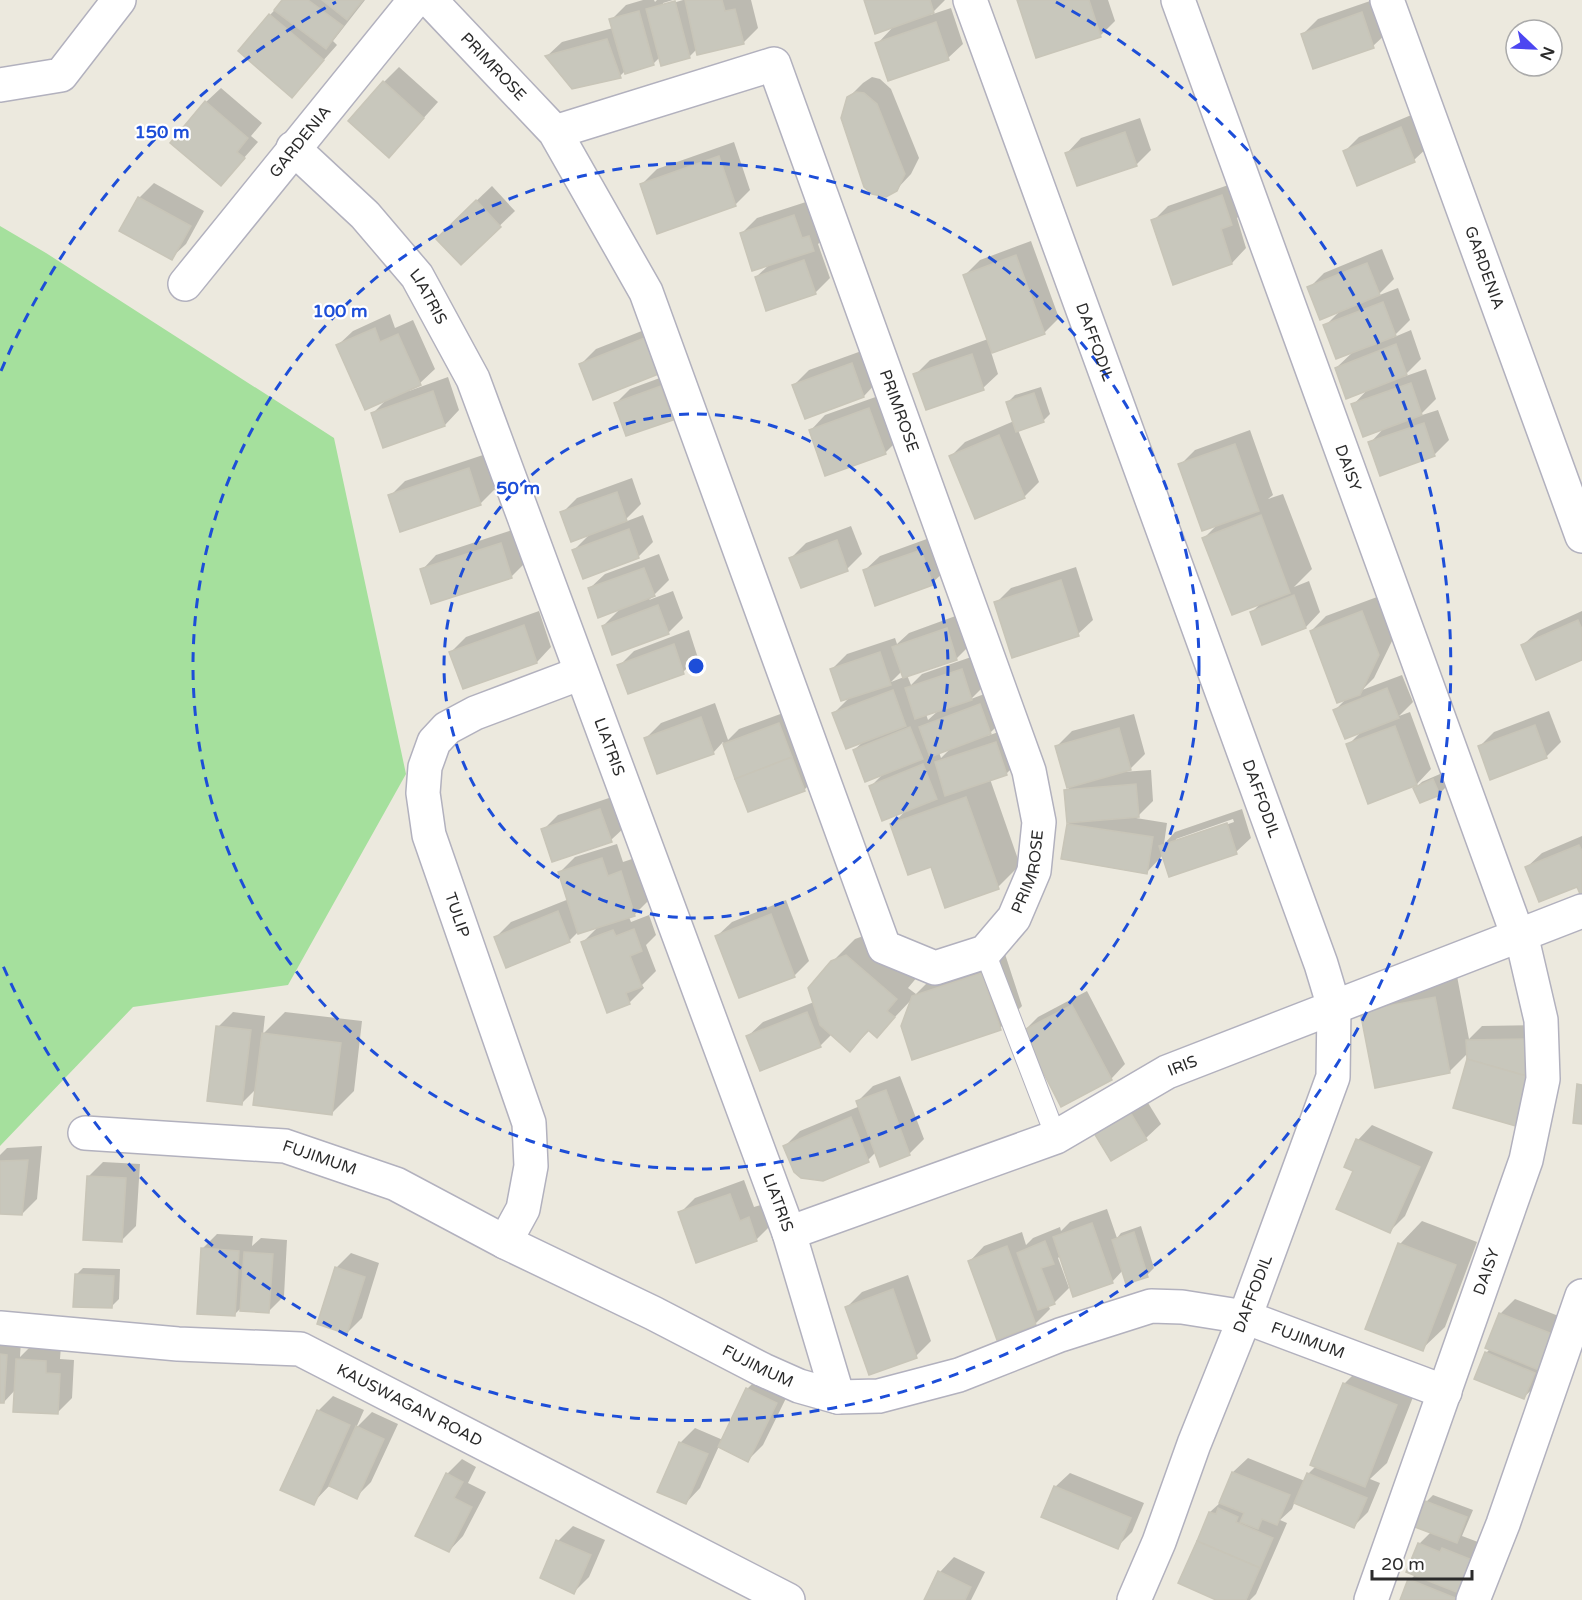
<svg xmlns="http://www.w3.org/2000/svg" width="1582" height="1600" font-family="'Varela Round',sans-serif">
	<rect width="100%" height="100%" fill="#ece9de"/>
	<path fill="#a5e09d" d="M0,226L46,253L334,438L406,774L288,985L133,1007L0,1146Z"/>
	<g fill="#0003" fill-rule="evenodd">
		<path d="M284,0H365L333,41L337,45L292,96L270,15Z"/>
		<path d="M643,0H654L655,2L657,0H673L663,3V6L683,0H751L758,28L743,43L697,49L689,57H660L653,64L624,72L620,76L547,56L562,42L613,28L611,20L626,5Z"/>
		<path d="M865,0H945L930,15L951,8L963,44L948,58L877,44L894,26Z"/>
		<path d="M1019,0H1108L1115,21L1100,36Z"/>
		<path d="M1373,0L1388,32L1373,46L1303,34L1318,19Z"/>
		<path d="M399,67L438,102L403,141L384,82Z"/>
		<path d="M872,77L880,79L891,89L919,158L911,174L896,190L848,98L863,83Z"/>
		<path d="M221,88L262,123L251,136L258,142L221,184L206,102Z"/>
		<path d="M1416,113L1429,146L1414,160L1344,152L1359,137Z"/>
		<path d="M1140,118L1151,150L1136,165L1067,153L1081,138Z"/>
		<path d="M734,142L750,190L735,205L642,184L657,169Z"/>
		<path d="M1237,182L1246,209L1237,218L1246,248L1232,263L1174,283L1153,221L1168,206Z"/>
		<path d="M154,183L204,211L186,244L171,258L139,198Z"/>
		<path d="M492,186L515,211L461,263L452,224Z"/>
		<path d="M809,201L828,235L818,244L830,278L815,293L756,277L770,264L742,233L757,218Z"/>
		<path d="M1031,241L1059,318L1044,333L991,352L998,374L983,388L915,375L930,360L988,339L965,275L980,260Z"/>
		<path d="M1382,249L1394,279L1377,296L1398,288L1410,320L1392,338L1411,330L1421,359L1403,377L1426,369L1436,399L1419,416L1438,410L1449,440L1434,455L1370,443L1385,427L1353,405L1369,388L1336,368L1354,351L1325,326L1341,310L1309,288L1324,273Z"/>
		<path d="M390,314L395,328L413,320L435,369L420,383L408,389L409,391L448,377L459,410L445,425L384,446L373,413L388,398L338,345L353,331Z"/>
		<path d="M662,323L675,357L581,364L596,349Z"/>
		<path d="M867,349L878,381L864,396L806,417L794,385L809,370Z"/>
		<path d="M676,372L687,404L672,419L616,403L630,389Z"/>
		<path d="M1041,387L1050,414L1043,421L1018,430L1039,482L1024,497L951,456L965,442L1014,421L1008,402L1015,395Z"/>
		<path d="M884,394L900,438L885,453L811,430L825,415Z"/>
		<path d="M1250,430L1273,495L1268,499L1283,494L1312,569L1294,587L1309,581L1320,612L1306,627L1263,643L1252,612L1262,602L1204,538L1218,524L1180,465L1195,450Z"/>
		<path d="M483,455L495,489L480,504L390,496L405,481Z"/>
		<path d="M632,478L641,504L622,523L643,515L653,542L638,557L574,550L592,532L562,513L577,498Z"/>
		<path d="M851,526L862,554L847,569L791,558L806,543Z"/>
		<path d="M515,529L526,562L511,577L422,570L436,555Z"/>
		<path d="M935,536L947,569L932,583L865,570L880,556Z"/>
		<path d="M659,554L669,580L649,600L673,591L683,618L668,633L603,626L622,607L590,588L605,574Z"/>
		<path d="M1076,567L1093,620L1078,634L996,603L1011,588Z"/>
		<path d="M1377,597L1393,639L1374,678L1362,690L1402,675L1413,702L1399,716L1410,712L1431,769L1417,784L1440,774L1446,787L1439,794L1415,788L1422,782L1369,802L1348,745L1362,731L1335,710L1347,698L1311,631L1326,616Z"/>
		<path d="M539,611L551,647L537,662L464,687L451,652L466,637Z"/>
		<path d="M1582,611V658L1523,645L1538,631Z"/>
		<path d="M961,614L971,644L957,658L907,675L911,685L922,674L977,655L986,684L971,699L995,690L1005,718L987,736L1010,728L1021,759L1006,774L990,779L1020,865L998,887L932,865L892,825L907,809L870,787L883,774L854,750L865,740L834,713L851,696L832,669L847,654L895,638L897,644L909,633ZM902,671L904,677L891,682ZM939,710L928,720L926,714ZM951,748L941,758L939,752Z"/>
		<path d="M689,630L698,658L683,672L619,666L634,651Z"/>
		<path d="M715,703L728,740L739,729L794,709L819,775L804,790L749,810L723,742L713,753L646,738L661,723Z"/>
		<path d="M1549,711L1561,742L1546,757L1479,747L1494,732Z"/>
		<path d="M1134,714L1145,754L1130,769L1122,772L1151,770L1153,801L1136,818L1167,823L1164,844L1175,832L1242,809L1251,838L1236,852L1163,855L1147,872L1068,824L1072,821L1066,791L1069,788L1057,746L1072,731ZM1233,819L1234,822L1176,842V839Z"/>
		<path d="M615,796L626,826L611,840L543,830L558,815Z"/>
		<path d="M1582,836V891L1577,885L1527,867L1542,853Z"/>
		<path d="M617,844L623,862L635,858L649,900L634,915L629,917L631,922L649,915L656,935L646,945L656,971L642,985L644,988L629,1003L583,942L599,926L579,931L569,941L496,937L511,922L569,899L560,872L575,857Z"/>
		<path d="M786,900L809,961L794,976L717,936L732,922Z"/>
		<path d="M869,934L918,976L908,988L916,994L936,974L1004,951L1022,1006L1000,1028L912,999L877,1036L870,1030L850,1050L832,1034L820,1046L748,1036L763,1022L814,1002L832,962L855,939Z"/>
		<path d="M1457,976L1469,1039L1482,1026L1539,1025L1544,1061L1469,1059L1468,1053L1449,1072L1362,1012Z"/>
		<path d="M1087,991L1125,1064L1111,1079L1023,1032L1038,1017Z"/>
		<path d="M233,1012L265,1016L263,1034L285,1012L362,1021L354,1091L332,1113L256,1089L241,1104L218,1027Z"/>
		<path d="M900,1076L924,1139L909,1154L876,1152L868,1160L785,1146L800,1131L860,1106L858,1101L873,1086Z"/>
		<path d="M1145,1098L1161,1124L1146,1138L1096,1134Z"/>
		<path d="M1372,1125L1433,1152L1405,1216L1390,1231L1358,1140Z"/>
		<path d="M42,1146L37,1199L22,1214L0,1213V1155L7,1148Z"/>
		<path d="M103,1162L140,1164L136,1226L121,1241L88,1177Z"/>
		<path d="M744,1180L754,1207L764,1204L771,1225L756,1240L680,1213L695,1198Z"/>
		<path d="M1107,1209L1117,1238L1121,1233L1141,1226L1154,1268L1147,1275L1123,1270L1112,1282L1061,1255L1058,1258L1069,1288L1054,1303L1048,1305L1050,1309L1035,1324L970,1261L984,1246L1022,1232L1026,1245L1033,1238L1060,1227L1061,1231L1070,1222Z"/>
		<path d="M1422,1221L1477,1242L1445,1327L1422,1349L1367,1328L1400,1244Z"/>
		<path d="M217,1234L253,1236L252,1246L261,1238L287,1240L284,1296L269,1311L242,1307L234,1315L202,1249Z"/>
		<path d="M351,1253L379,1263L362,1318L347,1333L336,1268Z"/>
		<path d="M83,1268L120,1269L119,1299L112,1306L76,1275Z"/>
		<path d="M908,1275L931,1341L916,1356L847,1307L862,1292Z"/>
		<path d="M1515,1299L1574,1322L1539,1383L1524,1397L1486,1353L1490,1349L1500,1314Z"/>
		<path d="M0,1339L21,1340L20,1357L33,1344L61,1346L60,1359L74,1360L72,1398L57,1413L16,1389L4,1402L0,1401Z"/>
		<path d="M1366,1362L1419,1382L1387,1463L1370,1479L1380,1483L1368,1512L1354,1526L1295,1501L1292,1509L1280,1520L1287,1523L1256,1594L1250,1600H1220L1210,1512L1221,1502L1233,1472L1248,1458L1305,1481L1308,1474L1316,1466L1344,1384Z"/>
		<path d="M762,1374L791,1388L763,1445L748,1460L719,1446L700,1488L686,1503L680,1443L695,1428L723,1440L747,1389Z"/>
		<path d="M333,1396L364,1410L356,1428L372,1412L398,1424L371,1482L356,1497L330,1485L313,1503L318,1411Z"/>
		<path d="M462,1459L476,1467L468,1483L486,1492L463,1536L449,1551L447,1474Z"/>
		<path d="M1070,1473L1144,1503L1132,1532L1117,1547L1055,1487Z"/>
		<path d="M1433,1495L1473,1510L1462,1536L1486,1545L1465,1600H1402L1410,1580L1416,1574L1419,1544L1432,1531L1426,1502Z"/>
		<path d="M573,1526L605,1540L589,1577L574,1592L558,1541Z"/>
		<path d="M954,1557L985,1572L971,1600H926L940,1572Z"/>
	</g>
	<g fill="#c8c7bc" stroke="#c8c5b8" stroke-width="1.5">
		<path d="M282,0H308L343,26L326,49L274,10Z"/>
		<path d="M322,0H363L347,20Z"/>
		<path d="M685,0H722L725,11L735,9L744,44L697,55Z"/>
		<path d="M864,0H930L934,13L875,34Z"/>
		<path d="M1017,0H1089L1101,37L1036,58Z"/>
		<path d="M675,1L690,58L661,66L646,9Z"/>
		<path d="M639,11L654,65L625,74L609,19Z"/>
		<path d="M1362,12L1374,48L1313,69L1301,34Z"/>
		<path d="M269,14L324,60L292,98L238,51Z"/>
		<path d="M936,22L949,60L888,81L875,43Z"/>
		<path d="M607,39L621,78L572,89L545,56Z"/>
		<path d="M383,81L424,118L389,158L348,121Z"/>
		<path d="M856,92L864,93L877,104L905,174L897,191L886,197L872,194L864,187L841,118L847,97Z"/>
		<path d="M205,101L248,138L237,152L245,158L221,186L170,143Z"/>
		<path d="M1401,127L1415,162L1357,186L1343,151Z"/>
		<path d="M1125,132L1137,166L1077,186L1065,153Z"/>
		<path d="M719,156L736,206L657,234L640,184Z"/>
		<path d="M1222,195L1232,225L1221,229L1232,264L1173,285L1151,220Z"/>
		<path d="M138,197L191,226L172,260L119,231Z"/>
		<path d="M476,200L501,227L461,265L436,239Z"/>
		<path d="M794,215L802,238L809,236L814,251L752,271L740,233Z"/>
		<path d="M1016,255L1045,334L992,353L963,275Z"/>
		<path d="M804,260L816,294L766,311L755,277Z"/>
		<path d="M1367,263L1380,295L1320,320L1307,287Z"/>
		<path d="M1383,302L1396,336L1336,359L1323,325Z"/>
		<path d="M375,328L380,342L398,334L421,385L365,410L336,345Z"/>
		<path d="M647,337L661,373L593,400L579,364Z"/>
		<path d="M1396,344L1407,375L1346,399L1335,368Z"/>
		<path d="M972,354L984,390L926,410L913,374Z"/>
		<path d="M852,363L864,397L805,419L792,385Z"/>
		<path d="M1411,383L1422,415L1363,437L1351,404Z"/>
		<path d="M661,386L673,420L626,436L614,403Z"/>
		<path d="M433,391L445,426L383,448L371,413Z"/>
		<path d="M1034,393L1044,422L1016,432L1006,402Z"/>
		<path d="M869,408L886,454L825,476L809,430Z"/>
		<path d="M1424,423L1435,456L1380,476L1368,442Z"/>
		<path d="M999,435L1025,498L975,519L949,456Z"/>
		<path d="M1235,444L1259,511L1202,531L1178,464Z"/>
		<path d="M469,468L481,505L400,532L388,495Z"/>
		<path d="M617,492L627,521L571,542L560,512Z"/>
		<path d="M1261,515L1290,593L1232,615L1202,538Z"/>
		<path d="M629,529L639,558L583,579L572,550Z"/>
		<path d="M837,540L848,571L801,588L789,558Z"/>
		<path d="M501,543L512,578L431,604L420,569Z"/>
		<path d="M921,550L933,585L875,606L863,570Z"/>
		<path d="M644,568L655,596L598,618L588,588Z"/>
		<path d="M1061,580L1079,636L1012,658L994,602Z"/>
		<path d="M1294,595L1306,628L1262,645L1250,612Z"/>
		<path d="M658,605L669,634L612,655L602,626Z"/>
		<path d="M1362,611L1379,655L1360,695L1337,703L1310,631Z"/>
		<path d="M1578,620L1582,629V660L1536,680L1521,645Z"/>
		<path d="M524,625L537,663L463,689L449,652Z"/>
		<path d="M947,628L957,660L903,678L892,647Z"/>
		<path d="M674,644L684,674L628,694L617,665Z"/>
		<path d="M880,652L891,685L841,701L830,669Z"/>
		<path d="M962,669L972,700L915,719L905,688Z"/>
		<path d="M1387,688L1399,718L1345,739L1333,710Z"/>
		<path d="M893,690L906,726L846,749L832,713Z"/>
		<path d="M980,704L991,734L930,757L919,727Z"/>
		<path d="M701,717L714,754L657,774L644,738Z"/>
		<path d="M779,723L792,757L735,779L723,744Z"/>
		<path d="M1535,725L1547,758L1490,780L1478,746Z"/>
		<path d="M1395,726L1417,785L1368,804L1346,744Z"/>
		<path d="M910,727L923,759L865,782L853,750Z"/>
		<path d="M1119,728L1131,770L1067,788L1055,746Z"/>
		<path d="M996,742L1007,775L945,796L935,762Z"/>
		<path d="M792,757L805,791L748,812L735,779Z"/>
		<path d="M923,764L937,799L882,821L869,786Z"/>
		<path d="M1433,779L1440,795L1420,803L1413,788Z"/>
		<path d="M1136,784L1139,817L1067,823L1064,790Z"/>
		<path d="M966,797L999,889L945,908L931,867L908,875L890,824Z"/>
		<path d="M600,809L612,842L552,862L541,829Z"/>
		<path d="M1227,823L1237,854L1169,877L1159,846Z"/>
		<path d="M1067,824L1153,837L1147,874L1061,859Z"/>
		<path d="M1579,845L1582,851V893L1580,894L1577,887L1539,902L1525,867Z"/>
		<path d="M602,858L608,876L621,871L635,916L578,934L558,872Z"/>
		<path d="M558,911L570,942L506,968L494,937Z"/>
		<path d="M771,914L795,977L739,998L715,936Z"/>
		<path d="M634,929L642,951L630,956L642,987L626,993L630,1004L607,1013L581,942L613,930L616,936Z"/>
		<path d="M846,955L897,999L887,1011L895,1017L877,1038L868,1030L850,1052L820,1025L808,988L831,961Z"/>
		<path d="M982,973L1001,1030L912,1060L901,1026L912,996Z"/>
		<path d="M1435,997L1450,1073L1375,1088L1360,1011Z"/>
		<path d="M1072,1005L1112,1080L1061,1107L1022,1031Z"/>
		<path d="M807,1012L821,1047L760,1071L746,1036Z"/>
		<path d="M216,1026L251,1030L242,1105L207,1101Z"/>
		<path d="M262,1033L341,1043L332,1115L253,1105Z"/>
		<path d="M1525,1039L1530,1077L1467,1059L1466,1040Z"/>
		<path d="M1467,1059L1530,1077L1516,1126L1453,1108Z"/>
		<path d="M1577,1084L1582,1085V1124L1573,1123Z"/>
		<path d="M886,1090L910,1155L880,1167L856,1101Z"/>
		<path d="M1130,1112L1147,1140L1111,1161L1094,1133Z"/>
		<path d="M851,1117L869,1162L823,1181L801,1178L794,1172L783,1146Z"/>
		<path d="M1356,1139L1420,1167L1390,1233L1336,1209L1353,1171L1344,1167Z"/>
		<path d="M28,1160L22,1215L0,1214V1161Z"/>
		<path d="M87,1176L126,1178L122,1242L83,1240Z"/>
		<path d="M730,1194L740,1221L749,1217L757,1241L696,1263L678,1212Z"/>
		<path d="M1092,1223L1113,1283L1073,1297L1053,1237Z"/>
		<path d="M1134,1232L1148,1277L1126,1284L1112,1240Z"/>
		<path d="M1045,1241L1054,1264L1041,1268L1055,1304L1038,1310L1017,1253Z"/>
		<path d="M1398,1243L1456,1265L1423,1351L1365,1329Z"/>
		<path d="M1007,1246L1036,1325L997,1340L968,1261Z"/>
		<path d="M201,1248L239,1251L235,1316L197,1314Z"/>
		<path d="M244,1252L273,1254L269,1313L240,1311Z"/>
		<path d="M335,1267L365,1277L347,1334L317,1324Z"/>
		<path d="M75,1274L114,1276L112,1308L73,1307Z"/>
		<path d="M893,1289L917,1358L869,1375L845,1307Z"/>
		<path d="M1499,1313L1560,1337L1546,1373L1485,1348Z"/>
		<path d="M1485,1352L1535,1373L1524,1399L1474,1379Z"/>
		<path d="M0,1354L7,1355L4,1403H0Z"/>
		<path d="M16,1359L46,1361V1373L60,1374L58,1414L13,1412Z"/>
		<path d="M1343,1383L1397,1405L1365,1487L1310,1465Z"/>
		<path d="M746,1388L777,1403L748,1462L718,1447Z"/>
		<path d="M317,1410L350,1425L314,1505L280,1490Z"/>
		<path d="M356,1426L384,1439L357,1499L329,1486Z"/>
		<path d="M679,1442L708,1454L686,1504L657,1492Z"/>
		<path d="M1232,1472L1290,1495L1277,1525L1262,1519L1258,1529L1240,1522L1244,1513L1219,1503Z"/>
		<path d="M446,1473L463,1482L454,1498L472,1507L449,1552L415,1536Z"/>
		<path d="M1307,1473L1367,1498L1354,1528L1294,1503Z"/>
		<path d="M1054,1486L1131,1518L1118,1549L1041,1517Z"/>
		<path d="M1425,1501L1467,1517L1457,1543L1415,1527Z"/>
		<path d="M1218,1508L1238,1517L1236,1522L1273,1538L1260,1568L1197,1541L1209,1512L1216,1514Z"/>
		<path d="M556,1540L591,1555L574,1594L540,1578Z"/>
		<path d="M1197,1541L1260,1568L1246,1600H1216L1178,1583Z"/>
		<path d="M1418,1543L1440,1552L1442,1548L1472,1560L1459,1593L1406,1572Z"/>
		<path d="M938,1571L971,1587L965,1600H924Z"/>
		<path d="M1408,1579L1458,1599L1457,1600H1400Z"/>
	</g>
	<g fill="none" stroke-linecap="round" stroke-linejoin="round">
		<g stroke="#b2b1be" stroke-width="22">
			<path id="service" d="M985,952L1056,1137"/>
		</g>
		<g stroke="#b2b1be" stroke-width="36">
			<g id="minor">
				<path id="s1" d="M430,0L555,132L646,292L884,947L935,968L985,952L1014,918L1034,871L1039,822L1029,771L774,64L555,132"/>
				<path id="s2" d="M970,0L1321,964L1334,1007L1333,1077L1245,1317L1194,1444L1159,1542L1134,1600"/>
				<path id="s3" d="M1178,0L1518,936"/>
				<path id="s4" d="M1387,0L1582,536"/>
				<path d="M0,85L61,75L119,0"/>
				<path id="s5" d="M293,148L365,215L417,276L473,379L789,1233L838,1397"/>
				<path id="s6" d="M185,284L415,0"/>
				<path id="s7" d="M85,1133L285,1146L396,1184L505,1242L653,1313L763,1370L799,1386L838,1397L879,1396L959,1375L1060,1335L1151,1306L1182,1307L1245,1317L1445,1392"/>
				<path id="s8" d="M789,1233L1056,1137L1167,1072L1582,911"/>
				<path d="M505,1242L523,1209L531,1166L529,1123L429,835L423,793L425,767L434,742L447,728L475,713L581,673"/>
				<path id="s9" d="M1371,1600L1526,1160L1543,1079L1541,1020L1521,934"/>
				<path d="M1473,1600L1503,1524L1582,1296"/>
			</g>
		</g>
		<g stroke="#b2b1be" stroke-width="36">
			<g id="tertiary">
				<path id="s10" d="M0,1328L178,1344L300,1349L788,1600"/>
			</g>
		</g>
		<use href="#service" stroke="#fff" stroke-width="20"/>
		<use href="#minor" stroke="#fff" stroke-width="33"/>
		<use href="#tertiary" stroke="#fff" stroke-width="33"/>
	</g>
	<g fill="none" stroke="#1d4ed8" stroke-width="3" stroke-dasharray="10 8">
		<circle cx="696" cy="666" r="252"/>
		<circle cx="696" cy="666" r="503"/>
		<path d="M1 371A755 755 0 0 1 336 2M1056 2A755 755 0 1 1 1 961"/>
	</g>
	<g text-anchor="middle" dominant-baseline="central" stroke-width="4.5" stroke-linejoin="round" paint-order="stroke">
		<g font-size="16" fill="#2b2b2b" stroke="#fff">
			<text stroke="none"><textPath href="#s1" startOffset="92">PRIMROSE</textPath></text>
			<text stroke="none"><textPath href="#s6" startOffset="183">GARDENIA</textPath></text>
			<text stroke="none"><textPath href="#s4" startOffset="285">GARDENIA</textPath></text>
			<text stroke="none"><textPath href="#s5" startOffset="202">LIATRIS</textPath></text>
			<text stroke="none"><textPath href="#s2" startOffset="364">DAFFODIL</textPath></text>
			<text transform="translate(899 411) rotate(70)">PRIMROSE</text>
			<text stroke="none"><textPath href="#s3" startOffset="498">DAISY</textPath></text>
			<text stroke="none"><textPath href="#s5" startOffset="688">LIATRIS</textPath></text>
			<text stroke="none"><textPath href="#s2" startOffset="850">DAFFODIL</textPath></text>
			<text stroke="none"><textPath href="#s1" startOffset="1264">PRIMROSE</textPath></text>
			<text transform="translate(457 915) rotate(71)">TULIP</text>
			<text stroke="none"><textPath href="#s8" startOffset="429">IRIS</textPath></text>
			<text stroke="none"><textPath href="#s7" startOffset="237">FUJIMUM</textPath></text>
			<text stroke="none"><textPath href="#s5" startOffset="1174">LIATRIS</textPath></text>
			<text stroke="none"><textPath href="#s9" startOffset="348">DAISY</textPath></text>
			<text transform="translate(1253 1294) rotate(-69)">DAFFODIL</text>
			<text stroke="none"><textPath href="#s7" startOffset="1299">FUJIMUM</textPath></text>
			<text stroke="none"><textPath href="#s7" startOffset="723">FUJIMUM</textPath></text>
			<text stroke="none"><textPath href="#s10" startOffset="424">KAUSWAGAN ROAD</textPath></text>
		</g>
	</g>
	<circle cx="696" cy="666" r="9" fill="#1d4ed8" stroke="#fff" stroke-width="3"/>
	<g font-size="18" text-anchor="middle" font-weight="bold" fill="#1d4ed8" stroke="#fff" stroke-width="4.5" stroke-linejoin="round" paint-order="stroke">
		<text x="162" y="138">150 m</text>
		<text x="340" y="317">100 m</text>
		<text x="518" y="494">50 m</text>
	</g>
	<g transform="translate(1534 48) rotate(113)"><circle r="28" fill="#ffffff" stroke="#aaaaaa" stroke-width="1.5"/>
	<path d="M0-4.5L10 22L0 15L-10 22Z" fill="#4c46f1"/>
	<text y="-9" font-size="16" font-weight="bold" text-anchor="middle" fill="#2b2b2b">N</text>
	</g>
	<path d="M1372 1570v9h100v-9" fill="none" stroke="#2b2b2b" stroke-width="3"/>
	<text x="1381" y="1570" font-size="18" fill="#2b2b2b" stroke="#ffffff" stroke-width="4.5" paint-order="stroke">20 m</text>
</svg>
